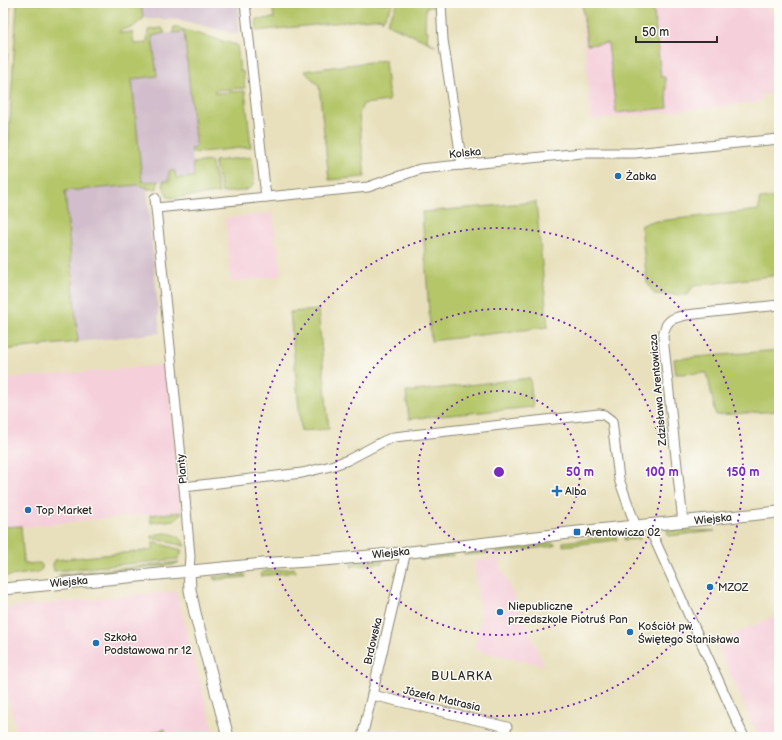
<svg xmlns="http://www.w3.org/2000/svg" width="782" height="740" font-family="'Balsamiq Sans',sans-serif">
	<rect width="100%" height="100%" fill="#fdfcf7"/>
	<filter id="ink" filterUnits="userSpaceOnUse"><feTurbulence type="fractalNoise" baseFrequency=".025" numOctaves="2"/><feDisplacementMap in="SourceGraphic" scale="8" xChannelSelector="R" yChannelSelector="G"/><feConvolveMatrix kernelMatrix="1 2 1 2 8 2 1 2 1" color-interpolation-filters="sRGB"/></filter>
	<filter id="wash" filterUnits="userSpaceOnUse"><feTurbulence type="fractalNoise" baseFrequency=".012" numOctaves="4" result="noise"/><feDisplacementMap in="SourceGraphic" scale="16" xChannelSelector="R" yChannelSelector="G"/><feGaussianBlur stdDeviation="0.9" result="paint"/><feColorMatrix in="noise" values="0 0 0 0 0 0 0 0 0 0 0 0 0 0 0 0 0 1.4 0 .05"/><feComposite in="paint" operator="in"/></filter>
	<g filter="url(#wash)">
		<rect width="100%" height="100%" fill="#e8e0bc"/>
		<g fill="#f5cfda">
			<path d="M581,3H768L769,11L779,10V100L777,93L764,94L761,95V102L591,120Z"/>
			<path d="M273,213L276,238L274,241L278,246L280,264L281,272L279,275L274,277L231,282L225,218Z"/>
			<path d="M167,365L181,511L3,529V379Z"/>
			<path d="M497,558L544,665L474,650L481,618L474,561Z"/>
			<path d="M176,591L215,737H18L3,679V608Z"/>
			<path d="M779,614V737H759L716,643Z"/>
		</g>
		<g fill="#d1bdcb">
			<path d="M139,3H239L238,35L178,19H149L140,15Z"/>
			<path d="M183,32L196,149H191L195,177L176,178L169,172L170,181L142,182L132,79L140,78L153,45L152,35Z"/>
			<path d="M138,185L147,187L160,333L78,342L64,191Z"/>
		</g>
		<g fill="#b5c669" stroke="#70784a">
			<path d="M8,3H10L3,133V89Z"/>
			<path d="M17,3H141L142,11L144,18L133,27L120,30V33L132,32L134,44L147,43L148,30L162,28L165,33L152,36L157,76L132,79L142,182L158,181L157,189H147V187L138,185L65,191L78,342L3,350V235Z"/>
			<path d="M272,3H394L382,21V18L257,31L256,19L274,18Z"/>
			<path d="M398,3H437V7H426L425,30L428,31L427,41L436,46L388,24L387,22Z"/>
			<path d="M582,3H653L661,77H665L668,108L616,113L608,43L587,45Z"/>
			<path d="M174,27L237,45L240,71H243L245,88L215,90V93L245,91L251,147L192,153L191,149L196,148L184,32L173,33Z"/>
			<path d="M385,60L389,101L363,104L359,114L365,177L329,180L319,86L304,71Z"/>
			<path d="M252,157C256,192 258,189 222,193L214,161Z"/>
			<path d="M211,161L219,193L173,198L168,197L163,186V181H169V171H175L176,178L194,177L193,163Z"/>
			<path d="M779,197V275L693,286L688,295L654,294L647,282L641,226L649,222L759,210V199Z"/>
			<path d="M536,202L548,327L431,341L422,212Z"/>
			<path d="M318,310L329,429L301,431L290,312Z"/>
			<path d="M779,350V411L716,415L707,373L676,374L674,359Z"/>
			<path d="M530,378L533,407L409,419L406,392Z"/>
			<path d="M181,512V514L174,520L151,523L150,515Z"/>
			<path d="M21,526L24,564L40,563L42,565V569L38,572L3,577V527Z"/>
			<path d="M685,530L715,531L668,536L667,530Z"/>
			<path d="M164,533C174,533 182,537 185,546L152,538V535Z"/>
			<path d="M639,535L640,539L624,540V536Z"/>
			<path d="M616,536L617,540L563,546V542Z"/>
			<path d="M153,542L182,550L181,554L178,559L54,571L53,566L54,560L153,550Z"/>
			<path d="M551,543L555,544V546L496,553V548Z"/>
			<path d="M482,549L487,551V553L464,555L463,551Z"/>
			<path d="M453,552L454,556L421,560L419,557Z"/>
			<path d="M384,559L382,563L351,567L352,563Z"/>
			<path d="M179,562L173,565L61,576L58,575Z"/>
			<path d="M294,568L296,572L260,576L262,572Z"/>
			<path d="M244,574L246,577L215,580L213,577Z"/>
			<path d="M165,729L167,737H134Z"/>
		</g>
	</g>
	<g filter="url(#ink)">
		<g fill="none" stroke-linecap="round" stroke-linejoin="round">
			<g stroke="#8a8674" stroke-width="11">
				<g id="minor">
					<path d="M245,3L266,197"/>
					<path d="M441,3L443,40L462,165"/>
					<path d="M155,198L184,487L190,556L189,571"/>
					<path d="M156,208L368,187L420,169L582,153H634L779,139"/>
					<path d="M184,487L302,473L331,466L348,460L384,441L394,437L599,414L604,415L612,421L619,479L636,527"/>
					<path d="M683,522L663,337C665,320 672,318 686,315L779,305"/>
					<path d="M648,525L744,737"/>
					<path d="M372,695L507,727"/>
					<path d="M362,737L406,551"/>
				</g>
			</g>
			<g stroke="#8a8674" stroke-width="13">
				<g id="tertiary">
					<path d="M189,571L190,590L195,613L228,737"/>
					<path d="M3,589L274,563C367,559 461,546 553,535C628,526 704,520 779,512"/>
				</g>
			</g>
			<use href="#minor" stroke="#fff" stroke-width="9"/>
			<use href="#tertiary" stroke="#fff" stroke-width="11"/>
		</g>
	</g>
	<g fill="none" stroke="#7b2cbf" stroke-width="2" stroke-dasharray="2 4">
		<circle cx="499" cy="472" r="81"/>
		<circle cx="499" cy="472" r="163"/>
		<circle cx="499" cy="472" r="244"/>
	</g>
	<g fill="#1f6fb2" stroke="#fdfcf7" stroke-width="1.5">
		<circle cx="618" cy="176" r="4"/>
		<path d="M555 485h4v4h4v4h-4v4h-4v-4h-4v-4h4z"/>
		<circle cx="28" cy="510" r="4"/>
		<rect x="573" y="528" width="8" height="8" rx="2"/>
		<circle cx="710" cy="587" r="4"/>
		<circle cx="500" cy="612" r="4"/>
		<circle cx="630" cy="632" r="4"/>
		<circle cx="96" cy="643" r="4"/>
	</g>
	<g text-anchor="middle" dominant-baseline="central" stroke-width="3" stroke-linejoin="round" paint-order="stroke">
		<g font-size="11" fill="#2b2b2b" stroke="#fdfcf7">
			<text transform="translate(465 153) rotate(-6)">Kolska</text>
			<text transform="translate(658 390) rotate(-95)">Zdzisława Arentowicza</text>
			<text transform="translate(182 469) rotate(-96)">Planty</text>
			<text transform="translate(713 519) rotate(-6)">Wiejska</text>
			<text transform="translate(391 553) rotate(-6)">Wiejska</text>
			<text transform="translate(69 582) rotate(-5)">Wiejska</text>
			<text transform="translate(373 641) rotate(-77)">Brdowska</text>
			<text transform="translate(442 699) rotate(13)">Józefa Matrasia</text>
		</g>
		<g font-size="11" fill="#2b2b2b" stroke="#fdfcf7" text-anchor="start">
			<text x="626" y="176">Żabka</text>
			<text x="565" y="491">Alba</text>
			<text x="36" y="510">Top Market</text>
			<text x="585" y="532">Arentowicza 02</text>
			<text x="718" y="587">MZOZ</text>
			<text x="508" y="606">Niepubliczne<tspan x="508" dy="13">przedszkole Piotruś Pan</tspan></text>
			<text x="638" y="626">Kościół pw.<tspan x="638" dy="13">Świętego Stanisława</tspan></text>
			<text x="104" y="637">Szkoła<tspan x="104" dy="13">Podstawowa nr 12</tspan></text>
		</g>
		<g font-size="12" letter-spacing="1" fill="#2b2b2b" stroke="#fdfcf7">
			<text x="462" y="676">BULARKA</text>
		</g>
	</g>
	<circle cx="499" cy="472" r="6" fill="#7b2cbf" stroke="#fdfcf7" stroke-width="2"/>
	<g font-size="12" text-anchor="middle" font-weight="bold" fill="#7b2cbf" stroke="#fdfcf7" stroke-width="3" stroke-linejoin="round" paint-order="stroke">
		<text x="580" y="476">50 m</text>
		<text x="662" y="476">100 m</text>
		<text x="743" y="476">150 m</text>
	</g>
	<rect width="782" height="740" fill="none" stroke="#fdfcf7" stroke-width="16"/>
	<path d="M636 36v6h81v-6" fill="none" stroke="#2b2b2b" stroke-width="2"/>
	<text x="642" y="36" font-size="12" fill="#2b2b2b" stroke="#fdfcf7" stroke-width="3" paint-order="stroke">50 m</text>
</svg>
